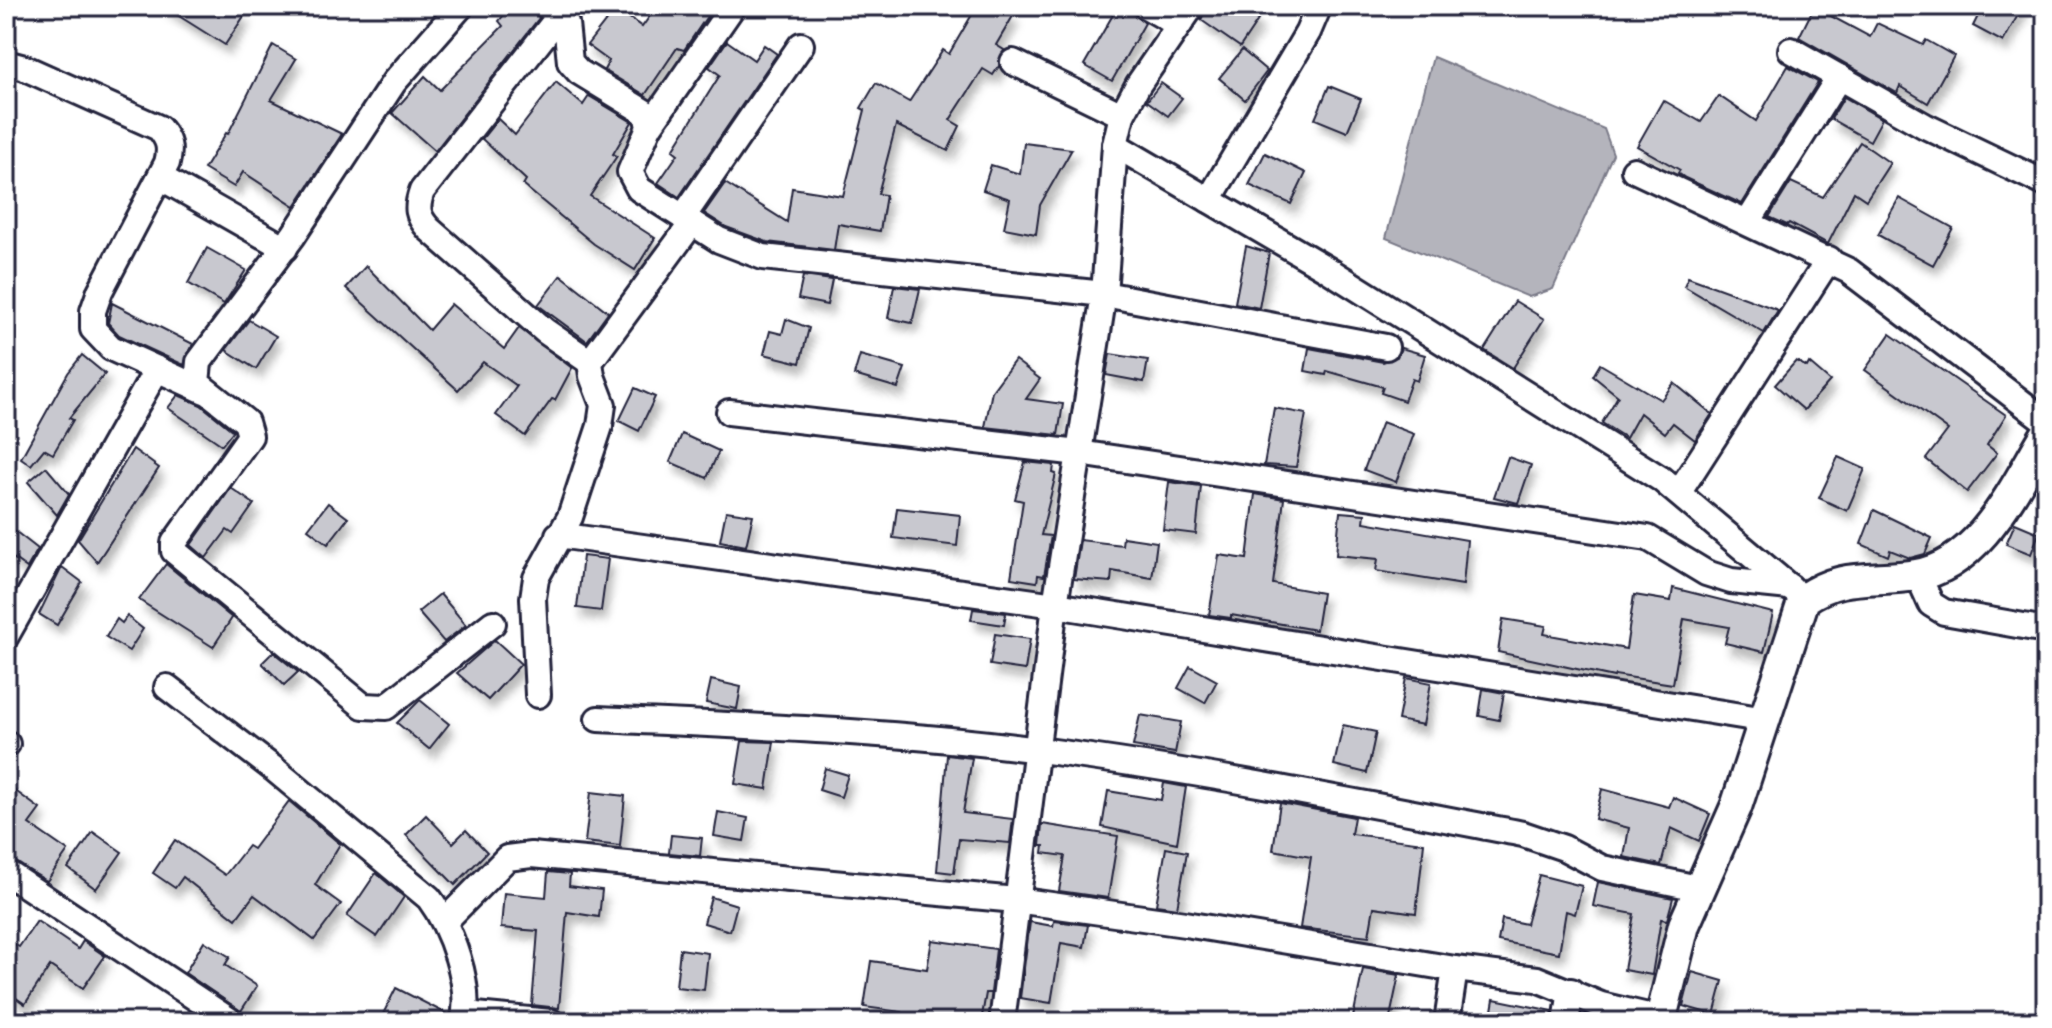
<svg xmlns="http://www.w3.org/2000/svg" width="2052" height="1028" font-family="'Architects Daughter',sans-serif">
	<defs>
		<filter id="shadow"><feDropShadow dx="5" dy="9" stdDeviation="4" flood-color="#0004"/></filter>
	</defs>
	<rect width="100%" height="100%" fill="#fff"/>
	<filter id="ink" filterUnits="userSpaceOnUse"><feTurbulence type="fractalNoise" baseFrequency=".0125" numOctaves="2"/><feDisplacementMap in="SourceGraphic" scale="16" xChannelSelector="R" yChannelSelector="G"/><feConvolveMatrix kernelMatrix="1 2 1 2 8 2 1 2 1" color-interpolation-filters="sRGB"/></filter>
	<g filter="url(#ink)">
		<path fill="#b4b4bc" stroke="#7a7a88" stroke-width="2" d="M1433,57L1604,129L1613,154L1553,289L1529,297L1386,238Z"/>
		<g fill="#c8c8cf" stroke="#22223b" stroke-width="2" filter="url(#shadow)">
			<path d="M163,6H227L244,16L225,45Z"/>
			<path d="M511,6H533L539,18L435,151L392,113L425,76L440,90L503,26L499,21Z"/>
			<path d="M657,6H714L684,50L677,48L645,95L604,70L609,61L587,45L616,8L642,27Z"/>
			<path d="M977,6H996L1013,16L996,45L1004,50L999,66L993,75L983,69L950,120L960,126L948,151L896,125L878,194L886,195L880,231L838,224L834,250L767,242L726,227L704,213L725,183L787,222L792,188L843,196L865,110L861,108L876,83L909,102L943,50L949,54Z"/>
			<path d="M1118,6H1131L1134,14L1145,23L1112,81L1084,65Z"/>
			<path d="M1207,6H1237L1258,20L1240,47L1201,20Z"/>
			<path d="M1983,6H2023L2003,42L1973,26Z"/>
			<path d="M1814,7L1870,37L1877,23L1923,45L1926,40L1954,56L1928,103L1900,86L1897,93L1799,37Z"/>
			<path d="M727,41L754,60L764,45L777,54L679,197L658,183L678,154L673,150L720,75L709,67Z"/>
			<path d="M273,45L296,59L271,100L342,134L295,206L243,172L234,187L204,169L226,133L228,134Z"/>
			<path d="M1242,50L1267,71L1245,100L1219,78Z"/>
			<path d="M1788,66L1818,82L1742,204L1685,178L1678,173L1680,170L1637,146L1663,100L1701,122L1719,96L1756,121Z"/>
			<path d="M556,82L583,105L589,96L632,122L613,154L617,156L590,196L655,238L635,270L594,244L523,185L526,180L482,139L498,119L515,135Z"/>
			<path d="M1161,83L1182,98L1168,116L1147,101Z"/>
			<path d="M1329,86L1361,99L1347,132L1315,119Z"/>
			<path d="M1844,97L1882,119L1870,141L1831,119Z"/>
			<path d="M1860,142L1890,163L1866,200L1854,192L1828,244L1789,223L1787,225L1769,217L1791,182L1823,197Z"/>
			<path d="M1024,143L1072,149L1040,205L1036,234L1004,228L1010,199L983,190L991,165L1020,174Z"/>
			<path d="M1265,153L1306,173L1291,204L1249,185Z"/>
			<path d="M1899,198L1953,228L1933,265L1878,235Z"/>
			<path d="M1246,246L1269,253L1259,308L1235,303Z"/>
			<path d="M207,248L246,270L224,304L188,283Z"/>
			<path d="M366,266L429,330L451,304L504,349L519,328L572,368L555,400L552,399L525,436L496,415L517,386L483,362L458,390L346,288Z"/>
			<path d="M561,275L608,312L587,341L538,305Z"/>
			<path d="M803,276L832,280L827,305L798,299Z"/>
			<path d="M1688,277L1778,310L1764,333L1684,286Z"/>
			<path d="M894,286L920,289L912,323L888,318Z"/>
			<path d="M1515,301L1544,319L1513,368L1484,350Z"/>
			<path d="M112,303L193,344L184,365L119,335L108,323Z"/>
			<path d="M786,319L809,328L800,363L764,354L770,331L782,334Z"/>
			<path d="M249,320L276,336L256,369L226,350Z"/>
			<path d="M1890,334L2006,415L1987,445L1997,453L1967,492L1926,459L1948,430L1865,370Z"/>
			<path d="M1309,348L1383,362L1397,357L1401,348L1425,355L1417,381L1412,379L1404,401L1381,393L1383,387L1327,371L1326,375L1305,371Z"/>
			<path d="M1110,354L1148,360L1144,382L1106,375Z"/>
			<path d="M82,355L105,374L69,418L73,420L53,454L44,449L31,465L21,458L68,373Z"/>
			<path d="M860,355L905,368L898,388L854,375Z"/>
			<path d="M1015,360L1040,379L1026,399L1063,404L1058,435L985,427L992,391Z"/>
			<path d="M1796,361L1807,367L1809,363L1830,381L1804,410L1775,385Z"/>
			<path d="M1600,364L1661,400L1674,383L1712,414L1695,440L1673,423L1665,433L1640,413L1626,438L1602,423L1618,396L1593,376Z"/>
			<path d="M635,388L655,397L639,431L619,421Z"/>
			<path d="M178,395L201,405L233,431L222,445L168,408Z"/>
			<path d="M1274,408L1306,414L1296,467L1264,465Z"/>
			<path d="M1382,422L1414,434L1396,482L1364,470Z"/>
			<path d="M682,434L719,451L707,478L670,462Z"/>
			<path d="M133,449L159,468L97,562L78,540Z"/>
			<path d="M1508,457L1531,465L1518,503L1494,497Z"/>
			<path d="M1838,457L1865,469L1847,511L1819,498Z"/>
			<path d="M1025,462L1054,465L1053,473L1056,474L1041,535L1051,536L1044,576L1038,575L1037,582L1011,578L1023,501L1015,499Z"/>
			<path d="M46,467L69,494L57,515L28,482Z"/>
			<path d="M1169,482L1201,486L1196,534L1163,530Z"/>
			<path d="M231,488L254,504L233,534L227,530L206,558L191,545Z"/>
			<path d="M1255,494L1284,499L1273,584L1322,593L1316,630L1231,615V618L1209,615L1219,555L1247,559Z"/>
			<path d="M328,503L348,518L328,544L308,529Z"/>
			<path d="M897,508L960,515L957,546L893,538Z"/>
			<path d="M1874,510L1932,538L1925,554L1910,558L1890,550L1888,556L1861,544Z"/>
			<path d="M726,511L753,515L746,546L720,541Z"/>
			<path d="M1340,512L1365,514L1364,522L1467,540L1463,585L1376,571L1378,559L1336,555Z"/>
			<path d="M2015,523L2039,533L2031,554L2006,544Z"/>
			<path d="M6,524L38,549L27,568L6,553Z"/>
			<path d="M1123,537L1157,542L1152,578L1112,571L1111,582L1074,579L1080,540L1122,545Z"/>
			<path d="M583,556L608,559L601,611L577,608Z"/>
			<path d="M166,564L232,618L213,647L139,600Z"/>
			<path d="M62,567L82,582L57,625L39,614Z"/>
			<path d="M1673,588L1773,613L1764,652L1725,643L1729,627L1684,619L1673,684L1615,675L1614,677L1498,652L1503,619L1546,626L1544,634L1626,649L1634,595L1671,601Z"/>
			<path d="M440,594L466,625L444,642L418,612Z"/>
			<path d="M973,609L1006,613L1004,625L971,620Z"/>
			<path d="M127,616L143,629L129,651L106,637L117,619L122,623Z"/>
			<path d="M995,634L1030,639L1025,670L990,665Z"/>
			<path d="M495,640L521,664L488,700L457,673Z"/>
			<path d="M273,652L298,672L284,685L262,663Z"/>
			<path d="M1190,666L1217,681L1205,703L1178,688Z"/>
			<path d="M1406,678L1431,683L1423,725L1398,720Z"/>
			<path d="M711,680L741,687L737,709L706,703Z"/>
			<path d="M1483,689L1504,693L1499,720L1479,716Z"/>
			<path d="M420,700L449,724L429,749L397,723Z"/>
			<path d="M1140,715L1181,722L1175,753L1133,746Z"/>
			<path d="M1343,725L1376,732L1367,773L1334,765Z"/>
			<path d="M742,741L774,742L767,789L735,784Z"/>
			<path d="M947,755L972,758L963,813L1013,819L1010,843L959,839L954,873L937,871Z"/>
			<path d="M825,768L848,775L841,797L819,790Z"/>
			<path d="M1164,783L1186,787L1177,843L1102,827L1108,791L1161,800Z"/>
			<path d="M6,784L40,809L29,824L68,851L47,881L6,857Z"/>
			<path d="M1602,789L1669,807L1673,797L1710,814L1699,841L1671,828L1661,865L1624,857L1629,828L1595,819Z"/>
			<path d="M591,792L625,796L620,846L585,842Z"/>
			<path d="M289,801L340,844L315,885L341,904L314,940L254,895L236,919L183,877L175,888L153,873L175,840L225,875L248,846L253,849Z"/>
			<path d="M1280,803L1354,817L1351,834L1424,843L1416,913L1374,907L1369,936L1300,928L1311,857L1273,850Z"/>
			<path d="M718,812L748,818L744,841L714,836Z"/>
			<path d="M426,815L453,843L466,830L487,852L455,885L406,835Z"/>
			<path d="M1042,824L1118,836L1108,898L1059,891L1065,856L1043,853L1044,846H1040Z"/>
			<path d="M93,832L122,852L96,889L68,868Z"/>
			<path d="M671,835L702,838L700,856L669,853Z"/>
			<path d="M1166,848L1187,852L1177,908L1156,905Z"/>
			<path d="M548,872L570,874L569,886L602,890L599,917L567,912L559,1008L532,1005L538,931L501,928L504,893L546,897Z"/>
			<path d="M376,873L404,897L377,937L347,916Z"/>
			<path d="M1539,875L1582,886L1575,914L1566,911L1559,953L1498,941L1502,919L1526,924Z"/>
			<path d="M1598,882L1673,898L1667,920L1661,919L1652,975L1624,970L1634,914L1593,906Z"/>
			<path d="M711,897L737,905L730,931L704,923Z"/>
			<path d="M37,921L78,949L83,941L105,956L83,988L50,966L25,1004L6,991V939L19,947Z"/>
			<path d="M1054,921L1088,925L1084,947L1061,943L1051,1003L1020,998L1030,922L1053,926Z"/>
			<path d="M932,940L996,949L991,993H986L981,1022H901L902,1012L864,1007L871,961L927,969Z"/>
			<path d="M204,941L230,957L225,965L257,986L241,1011L185,973Z"/>
			<path d="M680,949L708,953L704,990L676,987Z"/>
			<path d="M1363,969L1399,975L1389,1022H1352Z"/>
			<path d="M1692,972L1723,981L1714,1015L1683,1006Z"/>
			<path d="M396,988L449,1015L448,1022H379Z"/>
			<path d="M1494,999L1553,1011L1551,1022H1490Z"/>
		</g>
		<g fill="none" stroke-linecap="round" stroke-linejoin="round">
			<g stroke="#22223b" stroke-width="30">
				<g id="minor">
					<path d="M461,6L394,82L293,236L199,362L197,383L246,422L250,436L174,543V551L363,706L386,707L493,623"/>
					<path d="M548,6L566,23L570,62L579,72L646,113L649,127L630,172L639,189L719,240L763,257L1104,294L1386,347"/>
					<path d="M1146,6L1179,25"/>
					<path d="M560,15L422,191C416,208 417,216 429,229L545,331L590,362"/>
					<path d="M1791,50L1925,126L2046,184"/>
					<path d="M1013,62L1122,115"/>
					<path d="M6,63L25,68L159,128C169,140 171,148 167,163L100,291L93,311V329L111,348L205,391"/>
					<path d="M649,127L733,6"/>
					<path d="M1115,145L1327,269L1661,479L1793,590"/>
					<path d="M1634,170L1849,271L2046,421"/>
					<path d="M160,177L285,248"/>
					<path d="M1209,200L1308,32L1319,6"/>
					<path d="M683,217L801,45"/>
					<path d="M1748,222L1839,77"/>
					<path d="M729,412L1079,453L1648,538L1706,573L1731,581L1790,587"/>
					<path d="M1679,492L1829,259"/>
					<path d="M558,535L1055,605L1766,720"/>
					<path d="M1918,575L1931,604L1944,612L2046,630"/>
					<path d="M6,636L157,369"/>
					<path d="M167,687L274,769L429,898C450,926 473,986 463,1022"/>
					<path d="M538,695L533,598L536,578L570,517L600,426L603,405L592,376L590,362L692,223"/>
					<path d="M598,719C745,726 893,731 1039,750C1202,771 1362,803 1523,834L1564,848L1602,868L1698,888"/>
					<path d="M6,743L7,744"/>
					<path d="M6,872L232,1022"/>
					<path d="M446,920L507,858L531,855L1016,900L1185,924L1455,969L1537,979L1601,1005L1661,1019"/>
					<path d="M465,1014L551,1022"/>
					<path d="M1002,1022L1055,605L1104,294L1115,145L1122,115L1138,85L1192,6"/>
					<path d="M1447,1022L1455,969"/>
					<path d="M1566,1022L1571,991"/>
				</g>
			</g>
			<g stroke="#22223b" stroke-width="36">
				<path id="tertiary" d="M1660,1022L1684,925L1736,807L1804,599C1842,572 1873,582 1916,575C1980,566 2016,484 2046,435"/>
			</g>
			<use href="#minor" stroke="#fff" stroke-width="24"/>
			<use href="#tertiary" stroke="#fff" stroke-width="30"/>
		</g>
	</g>
	<rect width="2052" height="1028" fill="none" stroke="#fff" stroke-width="32"/>
	<rect x="16" y="16" width="2020" height="996" fill="none" stroke="#22223b" stroke-width="3" filter="url(#ink)"/>
</svg>
